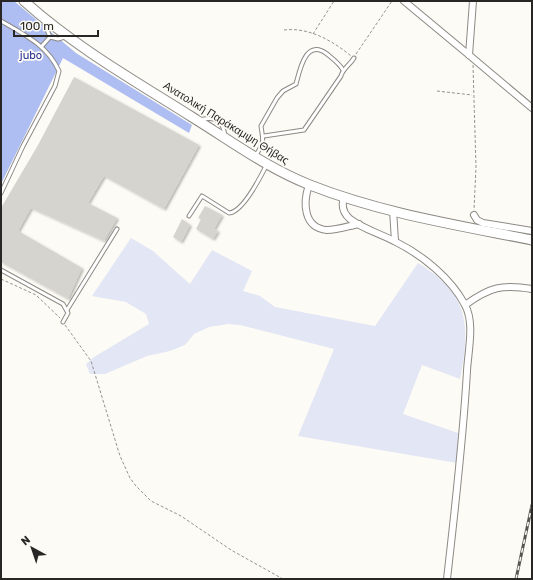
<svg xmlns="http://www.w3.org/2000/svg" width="533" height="580" font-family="Rubik,sans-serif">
	<defs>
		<filter id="shadow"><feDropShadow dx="2" dy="1.5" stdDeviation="1" flood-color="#0004"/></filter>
	</defs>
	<rect width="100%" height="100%" fill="#fdfbf5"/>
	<path fill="#e2e6f5" d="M131,238L153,251L190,284L212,250L252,271L243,291L260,296L275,307L375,326L418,263C469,294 471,325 460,379L422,365L403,414L458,433L457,463L298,436L334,349L240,325L228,324L209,327L194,334L185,345L170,351L147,356L105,374H90L86,364L94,357L149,324L146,314L126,302L92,296Z"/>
	<path fill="#aebdf2" d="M1,1H14L76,53L192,125L189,133L63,58L1,184Z"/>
	<g fill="#d6d4ce" filter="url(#shadow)">
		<path d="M74,77L199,145L164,209L104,176L88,203L117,218L104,241L31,208L18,231L82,268L68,299L1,262V208L38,145Z"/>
		<path d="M205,206L222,215L214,229L218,231L213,239L196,229L201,219L198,218Z"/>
		<path d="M182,219L190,225L181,242L173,237Z"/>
	</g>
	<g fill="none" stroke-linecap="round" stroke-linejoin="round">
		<g stroke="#8d8a85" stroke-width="5">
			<g id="service">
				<path d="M43,20L50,37L58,39L65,37"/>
				<path d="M1,21C25,35 47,45 59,71L55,86L23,146L1,193"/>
				<path d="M42,46L50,37"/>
				<path d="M200,120C215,116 223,120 225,136"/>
				<path d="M264,136L304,130L341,76C343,68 350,65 354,58"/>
				<path d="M256,155C265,141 263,141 261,126L277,98L283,91L296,84C300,69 306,38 327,54C333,59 339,63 343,70"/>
				<path d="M189,216L202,196L229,213C243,212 260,178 266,166"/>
				<path d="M1,270L63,304L68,313L63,322"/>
				<path d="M67,310L117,229"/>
			</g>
		</g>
		<g stroke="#8d8a85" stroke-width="8">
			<g id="minor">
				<path d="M404,1L469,55"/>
				<path d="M473,1L469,55L532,108"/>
				<path d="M309,185C303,202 303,228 327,230C337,230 349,226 359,224"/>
				<path d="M344,197C341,206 343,213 350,219C363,229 381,234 396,242C422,255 451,278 465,305C475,323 468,351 467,371C463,441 455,509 447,579"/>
				<path d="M393,210L395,241"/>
				<path d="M474,215L477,220L483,223L532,231"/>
				<path d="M465,305C490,287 502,284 532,289"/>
			</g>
		</g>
		<g stroke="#8d8a85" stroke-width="11">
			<path id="secondary" d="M24,1C75,47 135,81 192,117C231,141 267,168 310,185C381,213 457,225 532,240"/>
		</g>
		<g stroke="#94938f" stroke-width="1" stroke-dasharray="3 2" stroke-linecap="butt">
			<path d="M284,30C309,27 333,41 351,56"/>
			<path d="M313,34L334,1"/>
			<path d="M356,54L392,1"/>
			<path d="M473,65L476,167L474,210"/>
			<path d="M437,91L472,95"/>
			<path d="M1,279L36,295L60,318"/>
			<path d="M65,325L91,361L120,456L130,478L136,486L151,501L181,516L231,550L283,579"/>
		</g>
		<use href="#service" stroke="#fff" stroke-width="3"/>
		<use href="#minor" stroke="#fff" stroke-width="6"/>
		<use href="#secondary" stroke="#fff" stroke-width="9"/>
		<g stroke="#565552" stroke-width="3">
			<path id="rail" d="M516,579L532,505"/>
		</g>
		<use href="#rail" stroke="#fdfbf5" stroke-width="1.5" stroke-dasharray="4.5" stroke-linecap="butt"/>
	</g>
	<g text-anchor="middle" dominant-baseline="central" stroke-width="3.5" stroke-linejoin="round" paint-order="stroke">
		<g font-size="11" fill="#293293" stroke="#fdfbf5">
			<text x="31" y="55">jubo</text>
		</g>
		<g font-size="11" fill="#282725" stroke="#fdfbf5">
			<text transform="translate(226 123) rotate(32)">Ανατολική Παράκαμψη Θήβας</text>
		</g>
	</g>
	<rect width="533" height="580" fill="none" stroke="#282725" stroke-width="4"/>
	<g transform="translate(32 548) rotate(320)" stroke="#fdfbf5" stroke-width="3" paint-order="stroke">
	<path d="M0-3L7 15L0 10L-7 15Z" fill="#282725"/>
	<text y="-6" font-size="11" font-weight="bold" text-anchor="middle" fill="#282725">N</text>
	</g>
	<path d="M14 30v6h84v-6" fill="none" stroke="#282725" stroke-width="2"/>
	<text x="20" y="30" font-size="12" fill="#282725" stroke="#fdfbf5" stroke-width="3" paint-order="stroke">100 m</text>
</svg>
